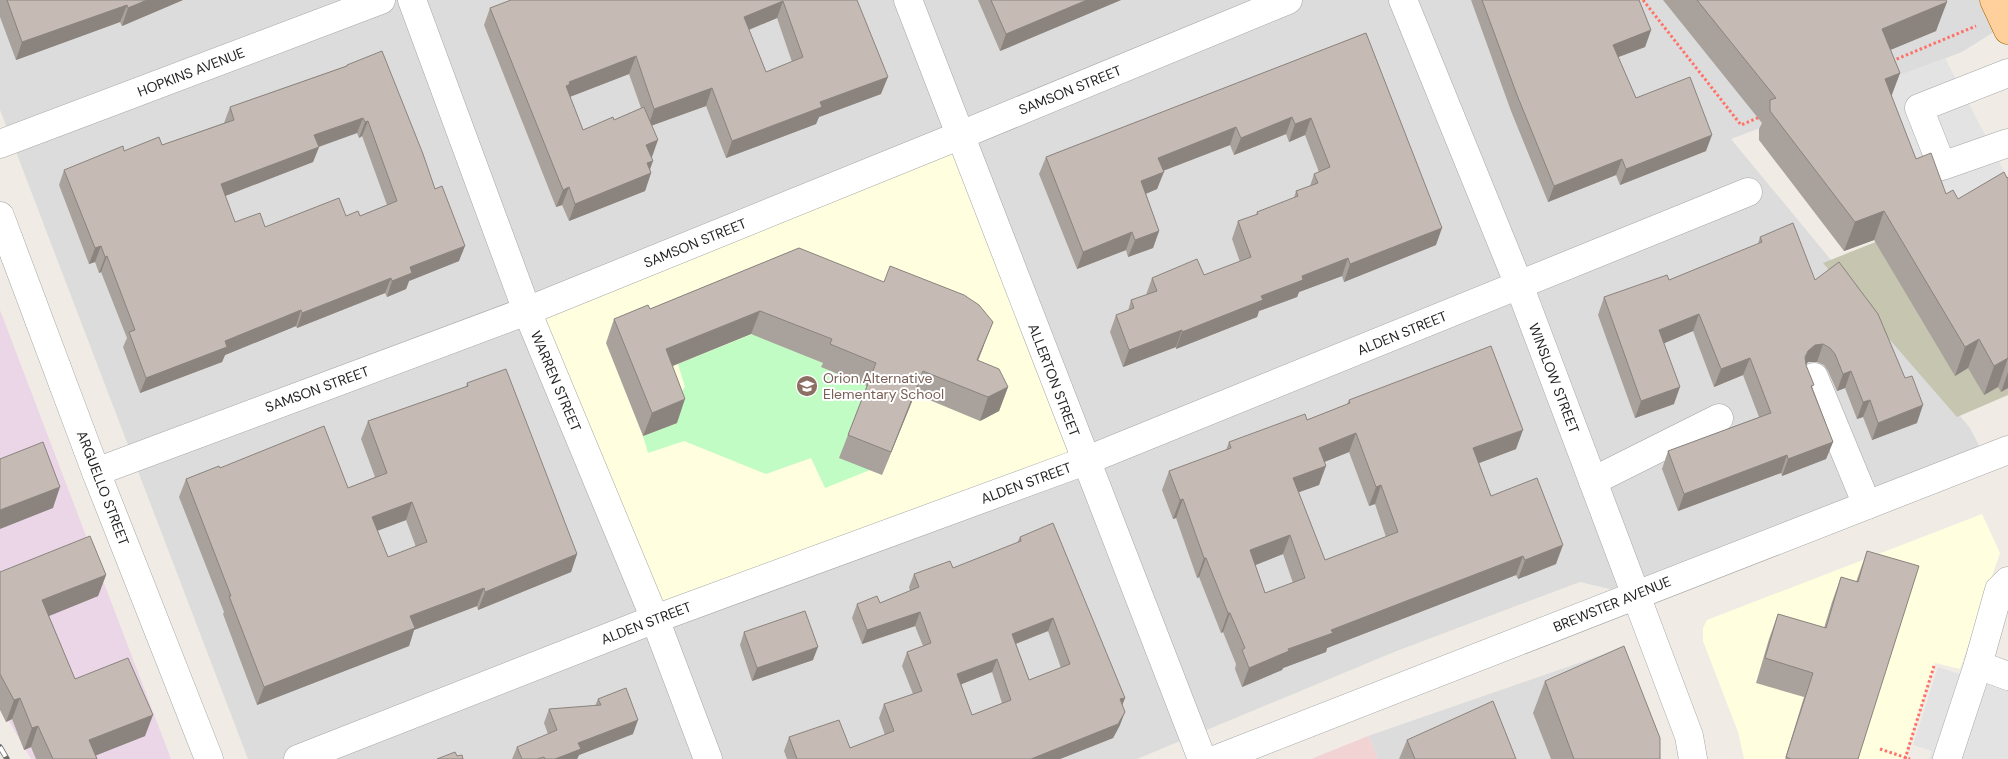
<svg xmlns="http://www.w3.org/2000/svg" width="2008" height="759" font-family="'DM Sans',sans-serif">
	<rect width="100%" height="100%" fill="#f0ece5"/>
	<g fill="#dddcdc">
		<path d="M0,0H1994L2005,25L1962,52L1731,139L1970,428L1986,459L1635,595L1580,582L1394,652L1137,759H248L0,110Z"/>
		<path d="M1619,649L1655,730L1661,759H1378L1368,736Z"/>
	</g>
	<path fill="#f2d3d3" d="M1368,736L1378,759H1311Z"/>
	<path fill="#ead6e7" d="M0,310L171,759H31L0,706Z"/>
	<g fill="#fffedf">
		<path d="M961,135L1085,461L655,619L527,311Z"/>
		<path d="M1982,514L2000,553L1960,669L1935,663L1904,759H1744L1738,732L1703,641V628L1707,620Z"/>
	</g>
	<path fill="#c5c5b0" d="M2008,189V395L1957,417L1823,263Z"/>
	<path fill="#c0fcc3" d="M755,333L823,363L822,367L842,376L872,377L870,470L825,488L811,458L766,474L684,441L648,453L643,436L677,423L671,407L685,387L678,364Z"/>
	<g fill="#e3e3e3">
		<path d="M1945,58L2008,179L1933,217L1881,82Z"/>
		<path d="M1938,667L2008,689V759H1929L1932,751L1913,745Z"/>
	</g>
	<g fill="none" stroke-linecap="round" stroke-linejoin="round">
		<g stroke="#a6a6a6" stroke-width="29">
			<g id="minor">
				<path d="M412,0L527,311L655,619L708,759"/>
				<path d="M908,0L1202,759"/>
				<path d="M1403,0L1519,285L1689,736L1693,759"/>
				<path d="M2008,73L1919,108L1942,166L2008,143"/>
				<path d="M0,144L381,0"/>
				<path d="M0,216L96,472L209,759"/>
				<path d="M1814,377L1867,505"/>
				<path d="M96,472L527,311L961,135L1288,0"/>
				<path d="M1593,481L1719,418"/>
				<path d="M1978,665L2008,676"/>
				<path d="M298,759L655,619L1085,461L1748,192"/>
				<path d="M1217,759L2008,450"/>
				<path d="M1947,759L1978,665L1999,590L2008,581"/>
			</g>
		</g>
		<g stroke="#9a6200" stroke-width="29">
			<path id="major" d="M1994,0L2008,30"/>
		</g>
		<g stroke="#ff7167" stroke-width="3" stroke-dasharray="2.5 2.5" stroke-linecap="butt">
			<path d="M1643,0L1741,125L1762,116"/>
			<path d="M1892,61L1976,26"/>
			<path d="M1880,749L1910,759"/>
			<path d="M1905,759L1934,666"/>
		</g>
		<use href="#minor" stroke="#fff" stroke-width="28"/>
		<use href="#major" stroke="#ffd09b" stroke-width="28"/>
		<g stroke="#6d6d6d" stroke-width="5.5">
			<path id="rail" d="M0,747L7,759"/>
		</g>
		<use href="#rail" stroke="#fff" stroke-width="4" stroke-dasharray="11" stroke-linecap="butt"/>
	</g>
	<g fill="#a9a19b" fill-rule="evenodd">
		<path d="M0,0H183L122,26L120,22L16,60L0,17Z"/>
		<path d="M511,0H857L881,94L819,117L816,124L726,158L706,106L652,125V157L651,158L650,169L651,173L645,191L569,221L562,205L556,207L484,25L490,8ZM777,18L792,62L766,72L749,30ZM629,74L641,108L614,120L583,130L570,97Z"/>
		<path d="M978,0H1121L1000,51Z"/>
		<path d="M1471,0H1639L1651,30L1645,47L1618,57L1636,98L1706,151L1620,185L1616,175L1548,202L1511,111Z"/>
		<path d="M1663,0H1946L1936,31L1890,50L1900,73L1891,97L1916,159L1946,194L1958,199L2008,177V388L2001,392L1998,387L1984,395L1968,368L1955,376L1874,240L1844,251L1759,140V129L1762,123Z"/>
		<path d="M1366,33L1436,245L1344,282L1342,276L1299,292L1297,297L1259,311L1257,317L1176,349V347L1123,367L1110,332L1116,315L1128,311L1131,300L1146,295L1152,278L1204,275L1240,262L1232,239L1238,221L1256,215L1257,212L1294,198L1296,191L1310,186L1314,174L1319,172L1305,135L1289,142L1286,134L1234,155L1230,145L1163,171L1157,189L1146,194L1159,231L1153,248L1128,257L1126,250L1077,269L1039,174L1046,157Z"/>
		<path d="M347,65L459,261L409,281L406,289L387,297L385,293L297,328L296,326L225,355L222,362L140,393L123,347L127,338L101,272L99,273L95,262L89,264L59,185L64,170L124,151L162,145L224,123L230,107L346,66ZM357,133L359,138L362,136L387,205L360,216L265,227L235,222L225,196L313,162L319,147Z"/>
		<path d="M1760,237L1815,280L1917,423L1872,440L1863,417L1857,419L1845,388L1837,391L1828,371L1824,365L1817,362H1808L1806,365L1813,389L1833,442L1826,459L1782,476L1781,473L1678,511L1662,469L1668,451L1759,417L1743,375L1714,387L1693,331L1664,343L1674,404L1635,418L1598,315L1604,297L1669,280L1758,244Z"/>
		<path d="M799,248L984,345L978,361L1008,387L999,411L980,421L915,394L882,475L839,458L867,386L821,367L823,363L751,334L673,366L677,423L643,436L606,343L614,319L650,309Z"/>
		<path d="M467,383L577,554L571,572L478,610L477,606L414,630L409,646L257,705L223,614L224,612L179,497L186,479L220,468L348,488L375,477L361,439L368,421L466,387ZM406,520L416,547L388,557L377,531Z"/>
		<path d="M1349,400L1516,449L1479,463L1491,496L1556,564L1518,579L1516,575L1327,648L1326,652L1283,668L1282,670L1242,687L1235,669L1236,664L1223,632L1221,633L1199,577L1197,578L1176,518L1173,519L1162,490L1169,471L1226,450L1229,442L1307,420L1347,404ZM1349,452L1369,506L1375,504L1386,537L1325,560L1298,492L1319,485L1324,462ZM1283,554L1293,583L1265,593L1255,565Z"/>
		<path d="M1020,537L1125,698L1122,705L1120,725L1113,738L1060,759H787L784,751L789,737L850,748L885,735L879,718L884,704L913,694L902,666L907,652L923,646L915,626L862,644L852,618L857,604L880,603L910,591L909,587L914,574L953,568L1017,543ZM1048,631L1061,668L1029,680L1016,644ZM992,672L1002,703L972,715L961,684Z"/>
		<path d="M1867,551L1858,759H1785L1804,697L1756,683L1769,639L1778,614L1824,628L1832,602L1841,577L1856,582Z"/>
		<path d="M0,572L106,575L98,596L49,616L75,679L145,736L96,755L97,759H36L31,747L24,750L12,719L6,722L0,710Z"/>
		<path d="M744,632L813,660L752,681L740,645Z"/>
		<path d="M1545,681L1660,759H1551L1533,713Z"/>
		<path d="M598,699L633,734L579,755L577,759H512L517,747L548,734L544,723L549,709L595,706Z"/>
		<path d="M1407,740L1516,759H1399Z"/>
	</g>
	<g fill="#8a837e">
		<path d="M147,0H183L122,26L128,8Z"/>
		<path d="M1087,0H1121L1000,51L1006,34Z"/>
		<path d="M783,1L777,18L738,34L744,17Z"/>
		<path d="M1947,2L1936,31L1871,58L1882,29Z"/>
		<path d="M127,5L120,22L16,60L22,42Z"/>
		<path d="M1651,30L1645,47L1608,61L1613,45Z"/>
		<path d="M636,56L629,74L564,99L566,86L569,82Z"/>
		<path d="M1900,73L1889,102L1885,79Z"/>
		<path d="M888,77L881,94L819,117L816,124L726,158L732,141L820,102Z"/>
		<path d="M712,88L706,106L648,127L654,109Z"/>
		<path d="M1292,117L1286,134L1234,155L1241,138Z"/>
		<path d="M363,118L357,133L309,150L314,135Z"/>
		<path d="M1311,118L1305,135L1289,142L1295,124Z"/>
		<path d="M368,121L362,136L359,138L365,122Z"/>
		<path d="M1236,127L1230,145L1152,175L1158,158Z"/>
		<path d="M1712,135L1706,151L1620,185L1626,169Z"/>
		<path d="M658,140L652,157L640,163L646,145Z"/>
		<path d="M319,147L313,162L215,200L221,184Z"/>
		<path d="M1622,159L1616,175L1548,202L1554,186Z"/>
		<path d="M653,161L648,175L651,173L645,191L569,221L575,204L647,163Z"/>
		<path d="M1164,172L1157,189L1135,198L1141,181Z"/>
		<path d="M569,187L562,205L556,207L563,190Z"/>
		<path d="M1884,211L1874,240L1844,251L1855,222Z"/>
		<path d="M1442,228L1436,245L1344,282L1350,264Z"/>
		<path d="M1159,231L1153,248L1128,257L1135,240Z"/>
		<path d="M1132,232L1126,250L1077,269L1083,252Z"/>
		<path d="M101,246L95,262L89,264L95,248Z"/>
		<path d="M465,246L459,261L409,281L406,289L387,297L392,281L410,267Z"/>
		<path d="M107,256L101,272L99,273L105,257Z"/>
		<path d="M1348,258L1342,276L1299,292L1297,297L1259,311L1257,317L1176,349L1182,332L1261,296L1302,276Z"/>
		<path d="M391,278L385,293L297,328L302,313Z"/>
		<path d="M301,310L296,326L225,355L222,362L140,393L146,378L225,341Z"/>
		<path d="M760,311L751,334L657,372L666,349Z"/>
		<path d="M1699,314L1693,331L1653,348L1659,330Z"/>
		<path d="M993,322L984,345L968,384L977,360Z"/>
		<path d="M1182,330L1176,347L1123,367L1129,350Z"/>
		<path d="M1979,339L1968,368L1955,376L1965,347Z"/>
		<path d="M1823,344L1817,362H1808L1801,368L1808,351L1815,345Z"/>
		<path d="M1750,358L1743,375L1714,387L1721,369Z"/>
		<path d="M2008,358L1998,387L1984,395L1994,366Z"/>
		<path d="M923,371L915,394L882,475L891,452Z"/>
		<path d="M1851,371L1845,388L1837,391L1843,374Z"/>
		<path d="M2008,372V388L2001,392Z"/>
		<path d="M1008,387L999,411L980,421L988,397Z"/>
		<path d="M1680,387L1674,404L1635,418L1641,401Z"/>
		<path d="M685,399L677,423L643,436L652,413Z"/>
		<path d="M1870,400L1863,417L1857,419L1863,402Z"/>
		<path d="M1923,405L1917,423L1872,440L1878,423Z"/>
		<path d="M1523,430L1516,449L1466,468L1473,448Z"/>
		<path d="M1356,433L1349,452L1312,467L1319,448Z"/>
		<path d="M1833,442L1826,459L1782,476L1788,459Z"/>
		<path d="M1787,455L1781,473L1678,511L1684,494Z"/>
		<path d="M1326,466L1319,485L1286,497L1293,478Z"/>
		<path d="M1381,485L1375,504L1369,506L1376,487Z"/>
		<path d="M60,487L53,508L0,529V510Z"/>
		<path d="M1183,499L1176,518L1173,519L1180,500Z"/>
		<path d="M412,502L406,520L366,535L372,517Z"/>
		<path d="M1290,535L1283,554L1243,570L1250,550Z"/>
		<path d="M1563,545L1556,564L1518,579L1525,560Z"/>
		<path d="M577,554L571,572L478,610L485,592Z"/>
		<path d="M1523,556L1516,575L1327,648L1326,652L1283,668L1282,670L1242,687L1249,668L1331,630Z"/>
		<path d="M1204,558H1206L1199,577L1197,578Z"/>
		<path d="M106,575L98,596L34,622L42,600Z"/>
		<path d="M484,588L477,606L414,630L409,646L257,705L264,687L410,616Z"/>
		<path d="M920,612L915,626L862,644L867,630Z"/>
		<path d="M1228,613H1230L1223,632L1221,633Z"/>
		<path d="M1053,618L1048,631L1007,647L1012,634Z"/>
		<path d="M818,647L813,660L752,681L757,668Z"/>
		<path d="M997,659L992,672L952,688L957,674Z"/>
		<path d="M20,698L12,719L6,722L14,700Z"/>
		<path d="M1125,698L1120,711V699Z"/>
		<path d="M1125,712L1120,725L1113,738L1060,759H1031Z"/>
		<path d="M153,715L145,736L87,759L89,740Z"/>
		<path d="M638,720L633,734L579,755L577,759H555L578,743Z"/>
		<path d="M38,726L31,747L24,750L32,728Z"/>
	</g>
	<g fill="#c5bbb4" stroke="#8a837e" fill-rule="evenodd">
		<path d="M7,0H147L128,8L127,5L22,42Z"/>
		<path d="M511,0H857L888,77L820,102L822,107L732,141L712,88L654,109L636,56L569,82L570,84L566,86L583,130L613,117L614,120L644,107L658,140L646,145L653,161L647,163L651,173L575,204L569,187L563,190L490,8ZM783,1L803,57L766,72L744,17Z"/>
		<path d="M991,0H1087L1006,34Z"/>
		<path d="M1482,0H1639L1651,30L1613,45L1636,98L1690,77L1712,135L1626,169L1622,159L1554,186L1517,95Z"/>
		<path d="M1697,0H1946L1947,2L1882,29L1900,73L1885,79L1916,159L1931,153L1946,194L1953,190L1958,199L2004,172L2007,178L2008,177V358L1994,366L1979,339L1965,347L1884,211L1855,222L1770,111V100L1776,98Z"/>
		<path d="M1366,33L1442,228L1350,264L1348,258L1302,276L1303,280L1261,296L1263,300L1182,332V330L1129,350L1116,315L1134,308L1131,300L1157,291L1152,278L1197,259L1204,275L1251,257L1238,221L1258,214L1257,212L1298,196L1296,191L1318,183L1314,174L1330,167L1311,118L1295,124L1292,117L1241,138L1236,127L1158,158L1164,172L1141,181L1159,231L1135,240L1132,232L1083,252L1046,157Z"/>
		<path d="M382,51L423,154L435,189L442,186L465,246L410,267L412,273L392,281L391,278L302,313L301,310L225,341L227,347L146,378L129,332L135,330L107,256L105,257L101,246L95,248L64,170L123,146L124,151L159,137L162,145L234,120L230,107L347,66V65ZM363,118L365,122L368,121L397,201L360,216L358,211L346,216L339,198L265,227L260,213L235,222L221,184L319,147L314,135Z"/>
		<path d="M1793,223L1815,280L1839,262L1878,314L1905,378L1912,376L1923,405L1878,423L1870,400L1863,402L1851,371L1843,374L1835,354L1830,348L1823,344L1815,345L1808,351L1805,357L1806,365L1814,385L1811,386L1833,442L1788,459L1787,455L1684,494L1668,451L1771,413L1750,358L1721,369L1699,314L1659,330L1680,387L1641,401L1604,297L1667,275L1669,280L1762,242L1760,237Z"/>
		<path d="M799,248L884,282L890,266L964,295L979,305L993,322L977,360L999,369L1008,387L988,397L923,371L891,452L848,435L876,363L830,344L832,339L760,311L666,349L685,399L652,413L614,319L648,305L650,309Z"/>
		<path d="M1491,346L1523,430L1473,448L1491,496L1537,478L1563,545L1525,560L1523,556L1331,630L1333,633L1288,649L1289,651L1249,668L1242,650L1245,648L1230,613H1228L1206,558H1204L1183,499L1180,500L1169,471L1231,448L1229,442L1305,414L1307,420L1350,403L1349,400ZM1356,433L1376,487L1381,485L1398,532L1325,560L1293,478L1326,466L1319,448ZM1290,535L1305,578L1265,593L1250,550Z"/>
		<path d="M506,369L577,554L485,592L484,588L410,616L415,628L264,687L229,596H231L186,479L219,466L220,468L324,426L348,488L387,473L368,421L468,386L467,383ZM412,502L427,542L388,557L372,517Z"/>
		<path d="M43,442L60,487L0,510V459Z"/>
		<path d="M1053,523L1125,698L1120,699L1125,712L1118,724L1031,759H797L789,737L839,720L850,748L894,731L884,704L922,691L907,652L931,643L920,612L867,630L857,604L877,596L880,603L919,587L914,574L950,561L953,568L1021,541L1020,537ZM1053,618L1070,664L1029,680L1012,634ZM997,659L1011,700L972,715L957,674Z"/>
		<path d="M90,536L106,575L42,600L75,679L128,658L153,715L89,740L97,759H53L38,726L32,728L20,698L14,700L0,674V572Z"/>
		<path d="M1867,551L1919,566L1858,759H1791L1786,757L1813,673L1765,658L1778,614L1826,628L1841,577L1858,582Z"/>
		<path d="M805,611L818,647L757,668L744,632Z"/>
		<path d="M1624,646L1660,738V759H1574L1545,681Z"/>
		<path d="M626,688L638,720L578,743L581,749L555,759H545L544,757L537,759H522L517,747L557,730L549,709L601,705L598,699Z"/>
		<path d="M1493,701L1516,759H1415L1407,740Z"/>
		<path d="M455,752L457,756L462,755L463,759H437Z"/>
	</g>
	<defs>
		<g id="school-disc" transform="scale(1.125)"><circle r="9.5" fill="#8d6e63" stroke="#fff"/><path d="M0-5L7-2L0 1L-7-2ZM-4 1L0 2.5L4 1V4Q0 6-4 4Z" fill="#fff"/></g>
	</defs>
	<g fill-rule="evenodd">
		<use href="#school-disc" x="807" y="386"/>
	</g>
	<g text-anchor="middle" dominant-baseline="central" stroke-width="4" stroke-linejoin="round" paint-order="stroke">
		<g font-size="14" fill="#1f1f1f" stroke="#fff">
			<text transform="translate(191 72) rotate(-21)">HOPKINS AVENUE</text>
			<text transform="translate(1070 90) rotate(-22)">SAMSON STREET</text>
			<text transform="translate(695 243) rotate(-22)">SAMSON STREET</text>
			<text transform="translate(1402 333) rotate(-22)">ALDEN STREET</text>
			<text transform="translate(1554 378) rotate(69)">WINSLOW STREET</text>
			<text transform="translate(1054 380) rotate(69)">ALLERTON STREET</text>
			<text transform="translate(556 381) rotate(67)">WARREN STREET</text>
			<text transform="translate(317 389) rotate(-20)">SAMSON STREET</text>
			<text transform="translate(1026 483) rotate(-20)">ALDEN STREET</text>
			<text transform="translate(103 488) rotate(69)">ARGUELLO STREET</text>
			<text transform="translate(1612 604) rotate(-22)">BREWSTER AVENUE</text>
			<text transform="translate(646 623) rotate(-21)">ALDEN STREET</text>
		</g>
		<g font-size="14" fill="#785e54" stroke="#fff" text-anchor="start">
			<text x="823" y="378">Orion Alternative<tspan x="823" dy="16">Elementary School</tspan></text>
		</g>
	</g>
</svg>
